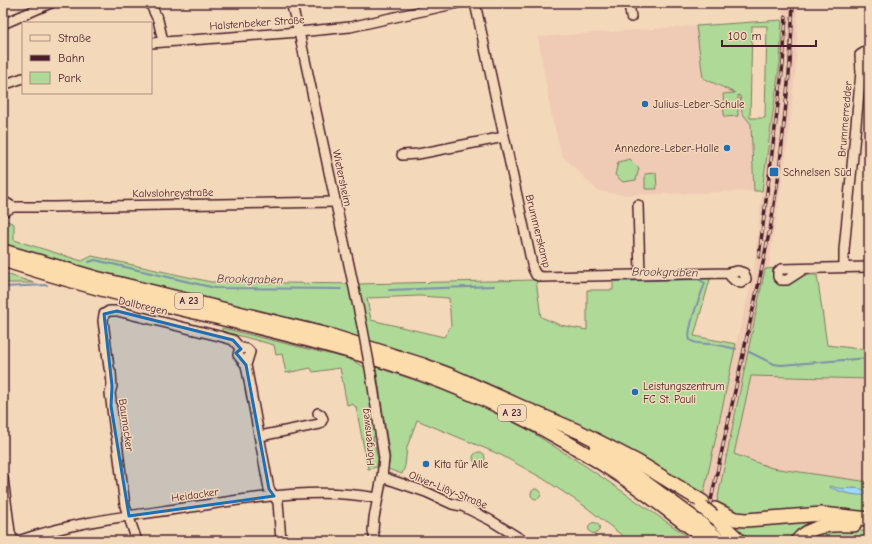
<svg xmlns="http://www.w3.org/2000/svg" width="872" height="544" font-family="'Comic Neue',sans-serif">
	<rect width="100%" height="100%" fill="#f4d8ba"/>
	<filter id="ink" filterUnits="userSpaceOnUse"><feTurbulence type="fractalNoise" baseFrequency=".025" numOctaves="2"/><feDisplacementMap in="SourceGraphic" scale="8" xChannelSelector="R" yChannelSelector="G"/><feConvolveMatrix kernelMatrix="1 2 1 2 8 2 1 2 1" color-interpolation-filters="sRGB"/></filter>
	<g filter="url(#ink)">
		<g fill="#efcab4">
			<path d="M783,3H798L796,64L789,133L768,271L716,504L703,497L736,344L749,294L754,270L762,191L780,62Z"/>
			<path d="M696,26L703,78L740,96L742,113L751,124L754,191L627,195L598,191L562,155L551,113L538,37Z"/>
			<path d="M751,376L869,379V482L772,468L734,454Z"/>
		</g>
		<g fill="#afd996" stroke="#7c7c60" fill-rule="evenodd">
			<path d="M782,20L780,62L762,191H754L751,124L742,113L740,96L738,95V116L724,117L723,94L735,93L703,78L696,26ZM752,26H767L765,118H750Z"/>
			<path d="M630,159L639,168L636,180L623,182L615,175L618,162Z"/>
			<path d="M656,173L657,189H645V174Z"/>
			<path d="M3,219L14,224V240L82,261L92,256L211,282L358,284L536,280L541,317L560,325L587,330V290H613V278L711,276L694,336L736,344L703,497C632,458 562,416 487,383C449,366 410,353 370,341L365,321L358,315L356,322L359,338L306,321L305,322C204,298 102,275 3,244ZM420,296L449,298L451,326L444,337L371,320L367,298Z"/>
			<path d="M776,268L773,272V278L776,282L782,284L802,275H817L827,345L869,350V379L751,376L734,454L772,468L869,482V516L748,517L716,507L765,269ZM829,486L839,489H849L854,488L865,493C859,497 836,491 829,486Z"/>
			<path d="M3,273L34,283H3Z"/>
			<path d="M222,328L349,359L363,366L367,373L377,437H373L378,460L377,467L368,469L356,407L352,404L347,405L340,368L313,372L311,368L286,373L282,354L276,355L274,345L222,331Z"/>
			<path d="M376,367L423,383L475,403L525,428L587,467L693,540L692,541H629L586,507L542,478L501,455L417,420L407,447L405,466L402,474L388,469L390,458Z"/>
			<circle cx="479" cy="458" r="6"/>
			<circle cx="536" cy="494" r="5"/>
			<path d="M721,517L832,518L793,541H745Z"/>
			<circle cx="594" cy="528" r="5.5"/>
			<path d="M838,528L869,532V541H801L805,537Z"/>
		</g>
		<path fill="#9bdafd" stroke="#7b8fa9" d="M830,486C844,491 852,486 865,490L866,492L864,495C854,496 838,491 829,487Z"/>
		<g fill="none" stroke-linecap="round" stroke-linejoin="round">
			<g stroke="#7b8fa9" stroke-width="2">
				<path d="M89,262L95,260L215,288L341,289"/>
				<path d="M614,281L698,279L705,283L704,286C700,296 686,331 690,340C696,345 704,343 711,344C719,345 728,347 736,349"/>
				<path d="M3,287L47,285"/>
				<path d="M389,290L494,286"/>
				<path d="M749,352L774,364L781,365L869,358"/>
			</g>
			<g stroke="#4a1f2b" stroke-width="12">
				<g id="minor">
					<path d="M150,3L158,20L163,41"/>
					<path d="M291,3L299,32L363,330"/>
					<path d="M475,3L533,269L536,275L542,277L728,273L738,271L744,273L746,279L741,283C735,282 731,278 728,273"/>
					<path d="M629,3L631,17"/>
					<path d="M3,24L51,3"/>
					<path d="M151,43L299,32L350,27L458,3"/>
					<path d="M861,67L869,61"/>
					<path d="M3,85L23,78"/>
					<path d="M402,155L418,154L504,137"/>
					<path d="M3,201L13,207H54L335,202"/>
					<path d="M638,205L640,274"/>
					<path d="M3,212L13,207"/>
					<path d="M844,267V250L861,72L860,55L865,52L869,53"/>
					<path d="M804,269L787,280H781L778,277V272L781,269L869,267"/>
					<path d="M246,365L238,355L239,351L243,348L247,349L250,352L246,365L269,489L278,502L281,541"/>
					<path d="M370,368L384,458L382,477L374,518L373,531L375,541"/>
					<path d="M260,436L320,424L323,419L321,415L318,413"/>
					<path d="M382,477L426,492L452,504L462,506L490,520L524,541"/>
					<path d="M3,478L10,532L13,541"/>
					<path d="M18,541C72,522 128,516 184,508C248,499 313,486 377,498"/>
					<path d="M137,541L125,506L116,434L115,432L110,393L112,386L111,372L109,368L103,321L104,314L109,311H117L219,336L233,340L241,349"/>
				</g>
			</g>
			<g stroke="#4a1f2b" stroke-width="16">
				<g id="highway">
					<path d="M3,251L96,278L332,336L423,365L450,375L526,409L580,432L638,462L703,502"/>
					<path d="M3,260C50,275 97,289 145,300C237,323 330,342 419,373C492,399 563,437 627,480C651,496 673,515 697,532"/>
					<path d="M596,449L631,472L699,522"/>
					<path d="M715,509L735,519L746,520L822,514L869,519"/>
					<path d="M713,516L740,541"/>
					<path d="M709,531L721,541"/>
					<path d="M797,541C811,524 833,524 854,525"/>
				</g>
			</g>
			<use href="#minor" stroke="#f4d8ba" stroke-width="9"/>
			<use href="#highway" stroke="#fddcac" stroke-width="13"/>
			<g stroke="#4a1f2b" stroke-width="3.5">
				<g id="rail">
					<path d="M759,257L783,64L786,17"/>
					<path d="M702,541L759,282L771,224L779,173L790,64L793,3"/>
				</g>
			</g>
			<use href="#rail" stroke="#f4d8ba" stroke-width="2" stroke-dasharray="6" stroke-linecap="butt"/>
			<g stroke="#4a1f2b" stroke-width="12" stroke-linecap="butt">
				<path id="minor-bridge" d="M363,330L370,368"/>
			</g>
			<g stroke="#4a1f2b" stroke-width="16" stroke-linecap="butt">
				<g id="highway-bridge">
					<path d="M702,507L713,516"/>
					<path d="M699,522L709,531"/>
					<path d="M697,532L706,541"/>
				</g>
			</g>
			<use href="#minor-bridge" stroke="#f4d8ba" stroke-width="9"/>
			<use href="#highway-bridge" stroke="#fddcac" stroke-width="13"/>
		</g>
	</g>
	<path fill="#1f6fb2" fill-opacity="0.2" stroke="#1f6fb2" stroke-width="3" stroke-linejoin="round" d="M117,311L233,340L241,349L236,353L246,365L269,489L274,496L129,516L111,406L112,386L104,314Z"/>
	<g fill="#1f6fb2" stroke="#f4d8ba" stroke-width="1.5">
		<circle cx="645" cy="104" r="4"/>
		<circle cx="727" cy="148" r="4"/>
		<rect x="769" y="167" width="10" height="10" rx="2"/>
		<circle cx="635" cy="392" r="4"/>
		<circle cx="426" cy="464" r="4"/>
	</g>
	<g text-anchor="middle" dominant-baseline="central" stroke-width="3" stroke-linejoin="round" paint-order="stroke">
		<g fill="#f4d8ba" stroke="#7d5656" stroke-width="1">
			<rect x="175" y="293" width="28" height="16" rx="3"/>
			<rect x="498" y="405" width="28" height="16" rx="3"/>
		</g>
		<g font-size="10" font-weight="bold" fill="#4a1f2b">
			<text x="189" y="301">A 23</text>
			<text x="512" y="413">A 23</text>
		</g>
		<g font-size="11" fill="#4a1f2b" stroke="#f4d8ba">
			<text transform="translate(257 23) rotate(-4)">Halstenbeker Straße</text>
			<text transform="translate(845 119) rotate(-85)">Brummerredder</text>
			<text transform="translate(342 178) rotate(78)">Wietersheim</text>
			<text transform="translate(173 193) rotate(-1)">Kalvslohreystraße</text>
			<text transform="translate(538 231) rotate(76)">Brummerskamp</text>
			<text transform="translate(143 306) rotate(13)">Dallbregen</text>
			<text transform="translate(126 425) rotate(82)">Baumacker</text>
			<text transform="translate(368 437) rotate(-96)">Hörgensweg</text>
			<text transform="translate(448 490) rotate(22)">Oliver-Lißy-Straße</text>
			<text transform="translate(195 495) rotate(-8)">Heidacker</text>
		</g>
		<g font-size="11" fill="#4a1f2b" stroke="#f4d8ba" text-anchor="start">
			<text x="653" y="104">Julius-Leber-Schule</text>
			<text x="719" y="148" text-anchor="end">Annedore-Leber-Halle</text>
			<text x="783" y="172">Schnelsen Süd</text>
			<text x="643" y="386">Leistungszentrum<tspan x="643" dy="13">FC St. Pauli</tspan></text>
			<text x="434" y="464">Kita für Alle</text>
		</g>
		<g font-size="12" font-style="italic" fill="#563b4a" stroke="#f4d8ba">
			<text transform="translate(665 272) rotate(1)">Brookgraben</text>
			<text transform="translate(250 279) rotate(1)">Brookgraben</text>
		</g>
	</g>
	<rect width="872" height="544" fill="none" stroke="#f4d8ba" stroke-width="16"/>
	<rect x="8" y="8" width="856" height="528" fill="none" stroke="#4a1f2b" stroke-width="1.5" filter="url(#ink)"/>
	<rect x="22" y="22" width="130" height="72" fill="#f4d8ba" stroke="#b08e81"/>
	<rect x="30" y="35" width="20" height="6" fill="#f4d8ba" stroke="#b08e81"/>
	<text x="58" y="42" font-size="12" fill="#4a1f2b">Straße</text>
	<rect x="30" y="55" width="20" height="6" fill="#4a1f2b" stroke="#b08e81"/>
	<text x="58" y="62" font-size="12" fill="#4a1f2b">Bahn</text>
	<rect x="30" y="72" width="20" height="12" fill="#afd996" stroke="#b08e81"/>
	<text x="58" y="82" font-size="12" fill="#4a1f2b">Park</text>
	<path d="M722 40v6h94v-6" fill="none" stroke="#4a1f2b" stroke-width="2"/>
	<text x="728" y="40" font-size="12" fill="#4a1f2b" stroke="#f4d8ba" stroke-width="3" paint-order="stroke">100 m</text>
</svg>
